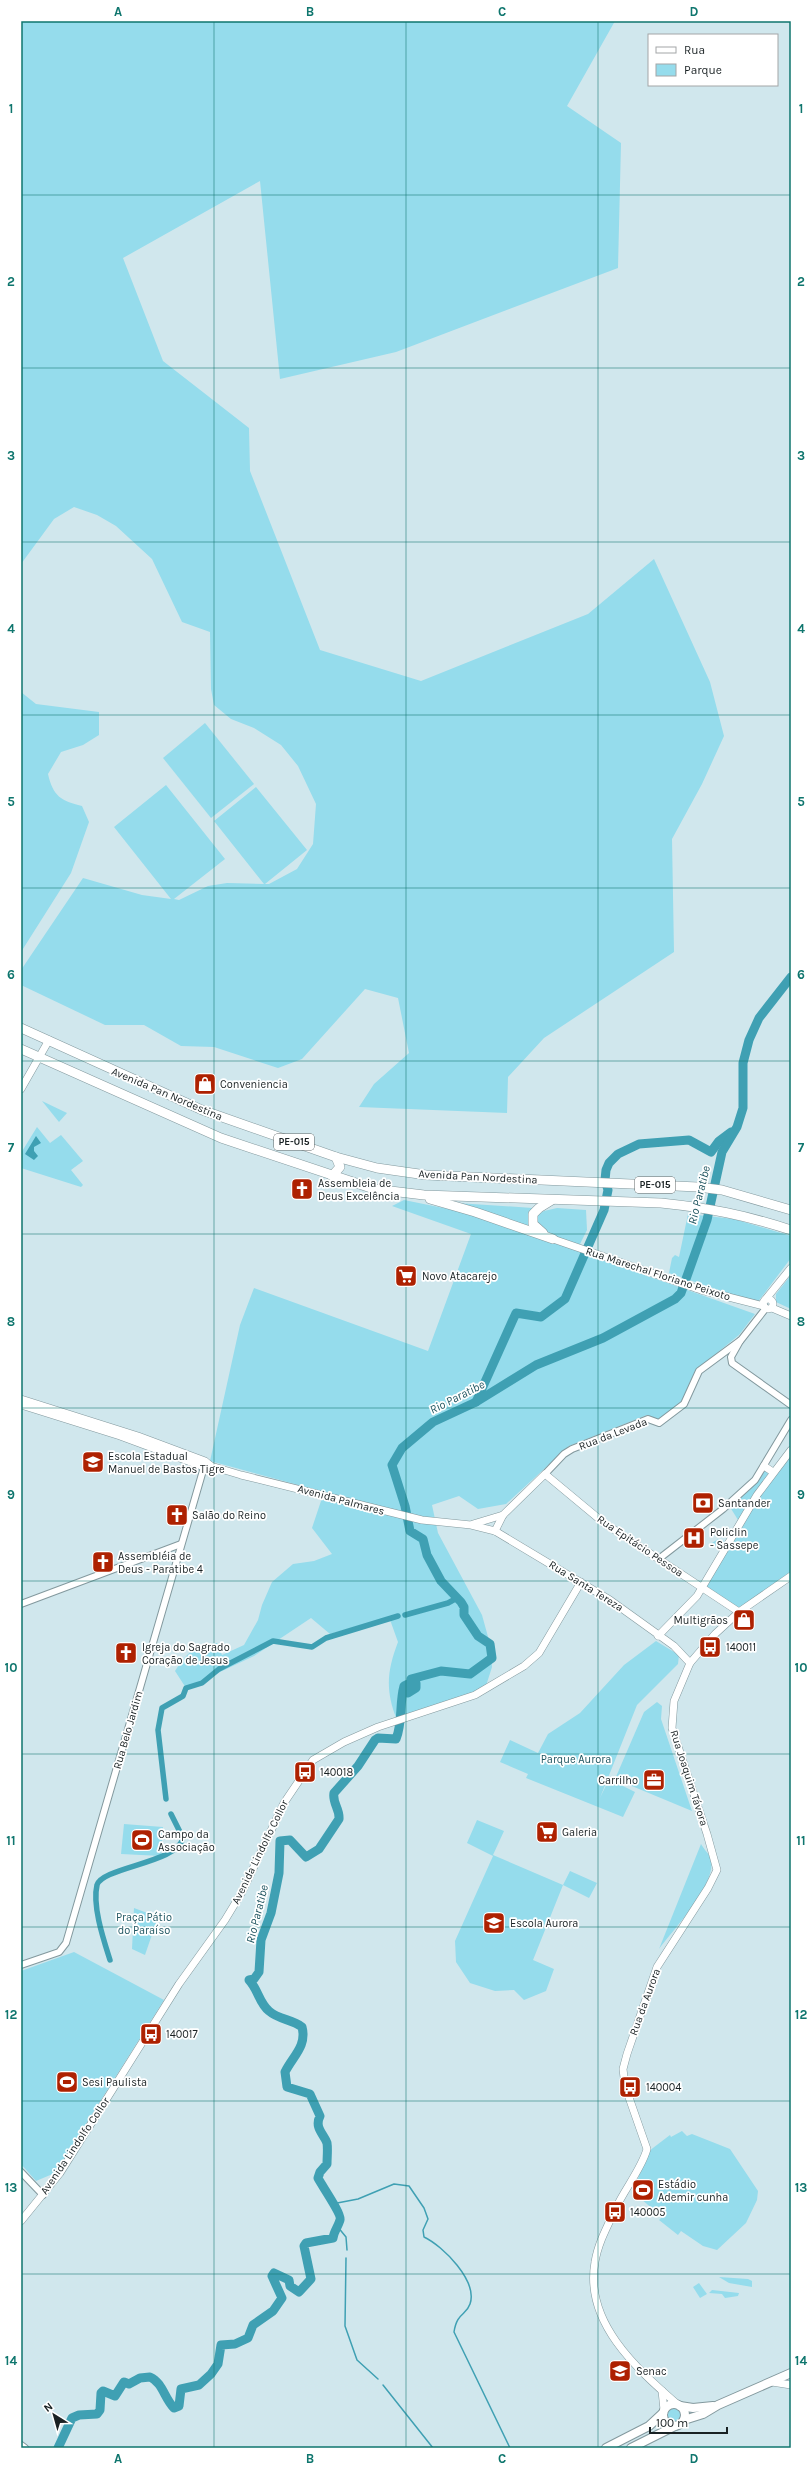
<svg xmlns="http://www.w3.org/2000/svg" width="812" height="2469" font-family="Karla,sans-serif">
	<rect width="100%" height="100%" fill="#d0e7ed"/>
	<g fill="#95dcec">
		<path d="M21,21H615L567,106L621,143L618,268L396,352L280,379L260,181L123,258L163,361L249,428L250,471L320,650L421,681L588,614L654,559L710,682L724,736L702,784L672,839L674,952L544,1038L508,1077L507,1113L359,1107L374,1084L409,1053L398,998L365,989L302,1059L278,1068L214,1047L181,1046L144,1025H105L21,985V970L83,878L142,895L171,899L114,827L166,785L225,859L174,899L179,900L208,886L227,883L264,884L214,821L256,787L307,850L265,884H269L297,869L313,844L316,804L298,766L281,745L254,728L231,719L214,705L211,689L210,632L182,622L152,559L116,526L97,515L74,507L54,519L21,564Z"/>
		<path d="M21,692L36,704L99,712V735L83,745L61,752L48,774C53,796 61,801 82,806L89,822L71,873L21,952Z"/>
		<path d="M205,723L254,784L211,818L163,758Z"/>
		<path d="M42,1101L67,1113L59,1122Z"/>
		<path d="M37,1127L50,1143L61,1135L83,1161L71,1170L83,1185L81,1187L21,1168V1153Z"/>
		<path d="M404,1200L473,1214L755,1314L739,1335L695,1371L682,1401L660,1420L647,1415L569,1446L506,1504L478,1509L459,1496L432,1505L438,1533L482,1615L490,1644L492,1667L485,1689L397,1720C385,1690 387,1671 398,1642L389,1617L330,1634L311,1618L254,1656L186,1688L175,1671C188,1652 193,1646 217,1643L222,1655L244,1645L258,1620L262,1605L272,1582L293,1564L314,1561L332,1554L312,1528L324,1492L210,1461L240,1325L254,1288L428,1351L471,1234L392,1206Z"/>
		<path d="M457,1203L533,1208L529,1216V1227Z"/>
		<path d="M557,1208L586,1210L587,1230L579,1246L552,1235L536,1225L537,1215L544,1211Z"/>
		<path d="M688,1214L734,1219L791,1236V1258L757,1303L669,1273L672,1258L675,1255L679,1257Z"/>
		<path d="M791,1275V1309L776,1302V1294Z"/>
		<path d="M791,1453V1571L739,1612L702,1588L757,1495Z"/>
		<path d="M765,1471L768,1473L767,1477L738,1520L730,1507Z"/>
		<path d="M718,1539L728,1542L722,1553L712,1543Z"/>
		<path d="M656,1641L679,1655L678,1664L637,1705L600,1798L609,1779L635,1792L623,1817L526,1778L528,1774L500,1762L510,1740L538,1753L548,1734L580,1713L624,1665Z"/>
		<path d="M657,1702L662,1706L661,1719L692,1811L615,1779L644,1712Z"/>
		<path d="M477,1820L504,1831L493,1855L563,1885L570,1871L597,1883L589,1898L563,1885L533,1960L554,1969L546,1991L524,2000L514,1990L495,1991L470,1983L456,1962L455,1941L493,1856L467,1843Z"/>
		<path d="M124,1824L163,1827L161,1856L121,1854Z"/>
		<path d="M701,1844C703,1848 709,1854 711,1859C717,1884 673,1930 659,1949Z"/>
		<path d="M134,1908L158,1917L145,1955L132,1949Z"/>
		<path d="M74,1952L164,2000L55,2173L36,2181L21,2164V1971Z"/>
		<path d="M682,2131L687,2136L692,2134L730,2149L758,2191L757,2200L746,2223L717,2250L703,2246L681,2231L678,2235L659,2220L662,2217L640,2198L642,2195L634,2188L639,2176L637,2175L649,2151L670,2135L671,2137Z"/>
		<path d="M719,2277L748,2279L752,2281V2287L729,2283Z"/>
		<path d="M699,2283L707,2294L700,2298L693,2287Z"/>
		<path d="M712,2290L739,2293L738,2296L725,2298L722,2294L709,2293Z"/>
		<circle cx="674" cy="2415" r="8"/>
	</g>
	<path fill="#3fa0b3" d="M36,1136L41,1143L34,1147V1151L38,1156L34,1160L25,1154Z"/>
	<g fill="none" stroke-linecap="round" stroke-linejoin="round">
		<g stroke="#3fa0b3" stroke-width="1.5">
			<path d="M332,2204L358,2199L394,2184L409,2186L424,2208L428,2219L423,2230L424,2237C443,2246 478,2281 470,2304C466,2316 457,2312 454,2332L510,2448"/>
			<path d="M337,2226L346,2237L347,2250"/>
			<path d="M346,2258L345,2326L357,2360L378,2379"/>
			<path d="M383,2385L433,2448"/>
		</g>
		<g stroke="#3fa0b3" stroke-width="5.5">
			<path d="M405,1615L448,1603L457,1598"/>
			<path d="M166,1799L158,1730L162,1708L183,1696L186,1688L202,1683L219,1669L273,1641L312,1647L326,1638L398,1616"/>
			<path d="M110,1960C104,1941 92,1906 97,1885C102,1867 178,1863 183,1838L171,1814"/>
		</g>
		<g stroke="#3fa0b3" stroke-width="9">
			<path d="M476,1402L516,1313L541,1317L565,1299L604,1210L608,1190L605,1180L606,1170L609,1163L618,1154L639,1144L689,1140L711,1152L719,1141L731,1132"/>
			<path d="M58,2448L72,2418L79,2415L97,2414L100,2410L101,2393L103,2391L115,2396L124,2382L129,2384L140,2378L150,2377C163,2383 164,2398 174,2408L179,2406L181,2389L199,2385L211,2374L218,2364L221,2345L235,2344L248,2338L253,2325L273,2311L282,2298L272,2276L274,2273L289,2280L290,2286L299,2292L311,2279L304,2246L306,2243L333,2238C334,2231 338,2227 340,2220C342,2214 322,2186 318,2178L320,2172L327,2164C327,2157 328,2149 327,2143C324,2134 314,2128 320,2116L310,2094L287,2087L285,2072C293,2056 307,2046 302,2027C292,2019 279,2020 269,2011C259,2003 258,1989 249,1980L254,1979L259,1972L261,1940L271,1913L279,1873L280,1841L290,1840L306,1857L319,1849L339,1819C340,1809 332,1803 334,1793L358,1766L375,1740L378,1738L396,1739C403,1722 399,1704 404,1686L410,1683L408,1693L416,1688V1683L411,1679L441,1671L470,1674L492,1658L490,1644L478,1636L464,1615V1607L461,1602L441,1581L427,1555L423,1539L410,1531L405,1506L392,1465L402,1448L433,1422L476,1402L536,1365L603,1338L675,1299L681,1293L707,1220L722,1152L737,1127L743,1108V1063L749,1040L759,1018L791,977"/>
		</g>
		<g stroke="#83999e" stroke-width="8">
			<g id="tertiary">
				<path d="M740,1341L731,1357L732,1363L791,1405"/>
				<path d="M545,1474L564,1454L572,1449L648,1419L659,1423L684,1404L699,1371L741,1340L766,1308"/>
				<path d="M660,1558L723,1509L755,1480L791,1420"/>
				<path d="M21,1604L181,1544"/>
				<path d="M21,1965L59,1952L66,1943L204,1467"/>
				<path d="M21,2172L43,2195"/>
				<path d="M21,2445L25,2448"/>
			</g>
		</g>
		<g stroke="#83999e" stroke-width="8">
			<g id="secondary">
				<path d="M21,1089L49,1040"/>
				<path d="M553,1239L701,1290L764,1306"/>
				<circle cx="768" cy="1304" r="5"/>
				<path d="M765,1300L791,1268"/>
				<path d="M772,1308L791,1316"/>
				<path d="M21,1399L138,1436L205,1461L211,1466L241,1475L422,1520L471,1525L495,1531L610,1600L674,1646L690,1663"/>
				<path d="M21,1405L120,1436L204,1467L211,1466"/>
				<path d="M764,1466L773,1472"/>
				<path d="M473,1524L503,1515"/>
				<path d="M495,1531L503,1515L545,1474L604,1523L739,1612"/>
				<path d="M658,1636L697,1596L757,1495L791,1450"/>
				<path d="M21,2221L60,2173L179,1984L225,1920L242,1892L284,1803L313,1760L344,1742L378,1727L475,1695L524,1666L539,1653L581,1582"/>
				<path d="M772,2382L791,2385"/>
				<path d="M662,2391L664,2410"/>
				<path d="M677,2404C636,2368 584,2322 595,2262C598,2243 608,2225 616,2208C624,2190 642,2168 647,2149L625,2086L623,2069L627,2054L657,1967L708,1888L717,1870L707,1834L672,1728L674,1701L690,1663L715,1634L739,1612L791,1576"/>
			</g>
		</g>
		<g stroke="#83999e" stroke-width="10">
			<g id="primary">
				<circle cx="674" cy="2415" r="11"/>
				<path d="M680,2406L693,2408L713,2406"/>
				<path d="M684,2420L703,2414L718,2405L791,2373"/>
				<path d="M606,2448L649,2426L663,2413"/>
				<path d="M631,2448L675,2426"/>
			</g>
		</g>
		<g stroke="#83999e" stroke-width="10">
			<g id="trunk">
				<path d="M21,1028L202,1110L336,1157L377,1168L426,1175L698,1187L722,1190L791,1210"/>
				<path d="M21,1049L221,1138L374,1189L424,1195L661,1203C709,1208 745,1215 791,1230"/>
				<path d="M332,1176L340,1167L336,1157"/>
				<path d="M430,1199L475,1212L553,1239"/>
				<path d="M543,1233L533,1224V1214L539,1208L552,1200"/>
			</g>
		</g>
		<use href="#tertiary" stroke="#fff" stroke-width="6"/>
		<use href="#secondary" stroke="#fff" stroke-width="7"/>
		<use href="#primary" stroke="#fff" stroke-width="8"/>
		<use href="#trunk" stroke="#fff" stroke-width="9"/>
	</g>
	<path fill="none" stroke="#0f766e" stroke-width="1" stroke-opacity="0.55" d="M214,21V2448M406,21V2448M598,21V2448M21,195H791M21,368H791M21,542H791M21,715H791M21,888H791M21,1061H791M21,1234H791M21,1408H791M21,1581H791M21,1754H791M21,1927H791M21,2101H791M21,2274H791"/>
	<defs>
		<g id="shop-square" transform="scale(1.15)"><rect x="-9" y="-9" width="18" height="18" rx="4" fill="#ae2101" stroke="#fff"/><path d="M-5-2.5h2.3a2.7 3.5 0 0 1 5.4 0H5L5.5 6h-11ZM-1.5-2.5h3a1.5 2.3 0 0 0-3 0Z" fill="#fff"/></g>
		<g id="church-square" transform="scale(1.15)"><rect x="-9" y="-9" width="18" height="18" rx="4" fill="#ae2101" stroke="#fff"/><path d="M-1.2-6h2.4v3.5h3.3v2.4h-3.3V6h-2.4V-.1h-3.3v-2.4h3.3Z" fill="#fff"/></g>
		<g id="supermarket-square" transform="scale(1.15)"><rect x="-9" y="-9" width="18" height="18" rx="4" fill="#ae2101" stroke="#fff"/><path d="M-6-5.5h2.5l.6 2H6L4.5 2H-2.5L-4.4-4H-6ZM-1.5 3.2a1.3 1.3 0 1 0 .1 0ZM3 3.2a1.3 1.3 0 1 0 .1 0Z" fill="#fff"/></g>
		<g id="school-square" transform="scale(1.15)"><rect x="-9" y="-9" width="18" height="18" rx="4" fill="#ae2101" stroke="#fff"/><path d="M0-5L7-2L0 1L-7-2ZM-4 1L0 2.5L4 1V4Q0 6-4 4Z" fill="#fff"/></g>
		<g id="bank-square" transform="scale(1.15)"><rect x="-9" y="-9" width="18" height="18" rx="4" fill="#ae2101" stroke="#fff"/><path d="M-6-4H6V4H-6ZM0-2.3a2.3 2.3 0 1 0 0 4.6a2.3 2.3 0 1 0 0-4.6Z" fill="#fff"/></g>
		<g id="hospital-square" transform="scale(1.15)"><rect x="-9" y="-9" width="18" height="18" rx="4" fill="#ae2101" stroke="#fff"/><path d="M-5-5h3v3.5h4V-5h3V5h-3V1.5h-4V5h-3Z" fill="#fff"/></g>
		<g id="bus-square" transform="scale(1.15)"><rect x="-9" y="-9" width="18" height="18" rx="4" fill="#ae2101" stroke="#fff"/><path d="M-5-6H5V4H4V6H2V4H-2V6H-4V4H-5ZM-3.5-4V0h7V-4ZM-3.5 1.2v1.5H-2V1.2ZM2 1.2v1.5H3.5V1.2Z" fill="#fff"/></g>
		<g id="office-square" transform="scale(1.15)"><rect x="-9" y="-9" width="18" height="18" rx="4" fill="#ae2101" stroke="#fff"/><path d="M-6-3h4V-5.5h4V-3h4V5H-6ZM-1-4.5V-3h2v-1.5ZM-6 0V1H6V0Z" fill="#fff"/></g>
		<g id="stadium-square" transform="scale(1.15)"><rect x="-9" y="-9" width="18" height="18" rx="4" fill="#ae2101" stroke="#fff"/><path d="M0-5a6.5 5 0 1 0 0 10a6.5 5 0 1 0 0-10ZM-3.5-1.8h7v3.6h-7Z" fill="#fff"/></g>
	</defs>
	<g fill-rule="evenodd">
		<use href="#shop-square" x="205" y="1084"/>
		<use href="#church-square" x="302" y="1189"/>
		<use href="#supermarket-square" x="406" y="1276"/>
		<use href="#school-square" x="93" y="1462"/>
		<use href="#bank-square" x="703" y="1503"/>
		<use href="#church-square" x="177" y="1515"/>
		<use href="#hospital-square" x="694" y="1538"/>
		<use href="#church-square" x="103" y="1562"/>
		<use href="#shop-square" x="744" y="1620"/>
		<use href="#bus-square" x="710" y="1647"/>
		<use href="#church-square" x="126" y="1653"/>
		<use href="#bus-square" x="305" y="1772"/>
		<use href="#office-square" x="654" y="1780"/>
		<use href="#supermarket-square" x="547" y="1832"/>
		<use href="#stadium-square" x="142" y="1840"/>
		<use href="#school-square" x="494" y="1923"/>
		<use href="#bus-square" x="151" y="2034"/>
		<use href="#stadium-square" x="67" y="2082"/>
		<use href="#bus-square" x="630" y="2087"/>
		<use href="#stadium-square" x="643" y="2190"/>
		<use href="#bus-square" x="615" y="2212"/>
		<use href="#school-square" x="620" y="2371"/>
	</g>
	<g text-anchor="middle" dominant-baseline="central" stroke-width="3.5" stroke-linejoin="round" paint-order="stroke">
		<g fill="#fff" stroke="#5e6465" stroke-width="1">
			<rect x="274" y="1134" width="40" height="16" rx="3"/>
			<rect x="635" y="1177" width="40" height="16" rx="3"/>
		</g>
		<g font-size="10" font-weight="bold" fill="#192123">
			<text x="294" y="1142">PE-015</text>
			<text x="655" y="1185">PE-015</text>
		</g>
		<g font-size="11" fill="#192123" stroke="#fff" text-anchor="start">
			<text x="220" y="1084">Conveniencia</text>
			<text x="318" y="1183">Assembleia de<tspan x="318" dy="13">Deus Excelência</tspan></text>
			<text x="422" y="1276">Novo Atacarejo</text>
			<text x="108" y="1456">Escola Estadual<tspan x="108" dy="13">Manuel de Bastos Tigre</tspan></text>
			<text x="718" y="1503">Santander</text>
			<text x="192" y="1515">Salão do Reino</text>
			<text x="710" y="1532">Policlin<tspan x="710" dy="13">- Sassepe</tspan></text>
			<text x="118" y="1556">Assembléia de<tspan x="118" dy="13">Deus - Paratibe 4</tspan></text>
			<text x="728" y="1620" text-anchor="end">Multigrãos</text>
			<text x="142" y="1647">Igreja do Sagrado<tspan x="142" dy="13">Coração de Jesus</tspan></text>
			<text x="726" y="1647">140011</text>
			<text x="320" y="1772">140018</text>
			<text x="638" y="1780" text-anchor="end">Carrilho</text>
			<text x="562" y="1832">Galeria</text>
			<text x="158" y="1834">Campo da<tspan x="158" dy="13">Associação</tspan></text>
			<text x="510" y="1923">Escola Aurora</text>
			<text x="166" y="2034">140017</text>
			<text x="82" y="2082">Sesi Paulista</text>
			<text x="646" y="2087">140004</text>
			<text x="658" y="2184">Estádio<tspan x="658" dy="13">Ademir cunha</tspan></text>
			<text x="630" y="2212">140005</text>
			<text x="636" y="2371">Senac</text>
		</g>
		<g font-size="11" fill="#192123" stroke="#fff">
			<text transform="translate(167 1094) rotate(23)">Avenida Pan Nordestina</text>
			<text transform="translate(478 1177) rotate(3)">Avenida Pan Nordestina</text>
			<text transform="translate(658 1274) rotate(18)">Rua Marechal Floriano Peixoto</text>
			<text transform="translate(613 1434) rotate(-21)">Rua da Levada</text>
			<text transform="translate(341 1500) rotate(15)">Avenida Palmares</text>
			<text transform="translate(640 1546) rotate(34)">Rua Epitácio Pessoa</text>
			<text transform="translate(586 1586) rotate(32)">Rua Santa Tereza</text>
			<text transform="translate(128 1730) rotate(-74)">Rua Belo Jardim</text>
			<text transform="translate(689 1778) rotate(72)">Rua Joaquim Távora</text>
			<text transform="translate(260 1852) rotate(-64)">Avenida Lindolfo Collor</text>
			<text transform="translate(645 2002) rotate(-70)">Rua da Aurora</text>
			<text transform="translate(75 2146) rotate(-56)">Avenida Lindolfo Collor</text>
		</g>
		<g font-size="11" fill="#205661" stroke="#fff">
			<text x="576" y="1759">Parque Aurora</text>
			<text x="144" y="1917">Praça Pátio<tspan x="144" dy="13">do Paraíso</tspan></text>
		</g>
		<g font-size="12" font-style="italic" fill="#215661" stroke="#fff">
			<text transform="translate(699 1195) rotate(-76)">Rio Paratibe</text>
			<text transform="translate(457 1397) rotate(-27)">Rio Paratibe</text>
			<text transform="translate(257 1914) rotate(-76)">Rio Paratibe</text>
		</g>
	</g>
	<rect width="812" height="2469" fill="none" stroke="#ffffff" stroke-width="44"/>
	<rect x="648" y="34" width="130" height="52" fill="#ffffff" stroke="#a3a6a7"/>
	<rect x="656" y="47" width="20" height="6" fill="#ffffff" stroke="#a3a6a7"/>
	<text x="684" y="54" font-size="12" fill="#192123">Rua</text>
	<rect x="656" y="64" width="20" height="12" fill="#95dcec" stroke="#a3a6a7"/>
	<text x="684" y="74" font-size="12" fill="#192123">Parque</text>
	<g transform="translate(54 2415) rotate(323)" stroke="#ffffff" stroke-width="3" paint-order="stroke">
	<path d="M0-3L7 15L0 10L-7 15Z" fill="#192123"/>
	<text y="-6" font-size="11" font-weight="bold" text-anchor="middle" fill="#192123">N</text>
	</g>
	<path d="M650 2427v6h77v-6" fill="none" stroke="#192123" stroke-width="2"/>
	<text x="656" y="2427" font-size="12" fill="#192123" stroke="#ffffff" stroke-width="3" paint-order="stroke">100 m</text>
	<rect x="22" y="22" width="768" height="2425" fill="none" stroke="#0f766e" stroke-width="1.5"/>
	<g font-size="13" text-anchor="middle" font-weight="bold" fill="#0f766e">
		<text x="118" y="16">A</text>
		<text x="310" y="16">B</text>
		<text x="502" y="16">C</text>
		<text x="694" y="16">D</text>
		<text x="11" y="113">1</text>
		<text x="801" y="113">1</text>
		<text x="11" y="286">2</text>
		<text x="801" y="286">2</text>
		<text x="11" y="460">3</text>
		<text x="801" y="460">3</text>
		<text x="11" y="633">4</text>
		<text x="801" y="633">4</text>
		<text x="11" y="806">5</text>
		<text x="801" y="806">5</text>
		<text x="11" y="979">6</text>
		<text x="801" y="979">6</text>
		<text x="11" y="1152">7</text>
		<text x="801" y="1152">7</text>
		<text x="11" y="1326">8</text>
		<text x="801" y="1326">8</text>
		<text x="11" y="1499">9</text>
		<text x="801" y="1499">9</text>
		<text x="11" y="1672">10</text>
		<text x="801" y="1672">10</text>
		<text x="11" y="1845">11</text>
		<text x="801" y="1845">11</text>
		<text x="11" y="2019">12</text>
		<text x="801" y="2019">12</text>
		<text x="11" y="2192">13</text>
		<text x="801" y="2192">13</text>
		<text x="11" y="2365">14</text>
		<text x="801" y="2365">14</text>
		<text x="118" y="2463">A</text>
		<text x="310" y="2463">B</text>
		<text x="502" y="2463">C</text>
		<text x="694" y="2463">D</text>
	</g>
</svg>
